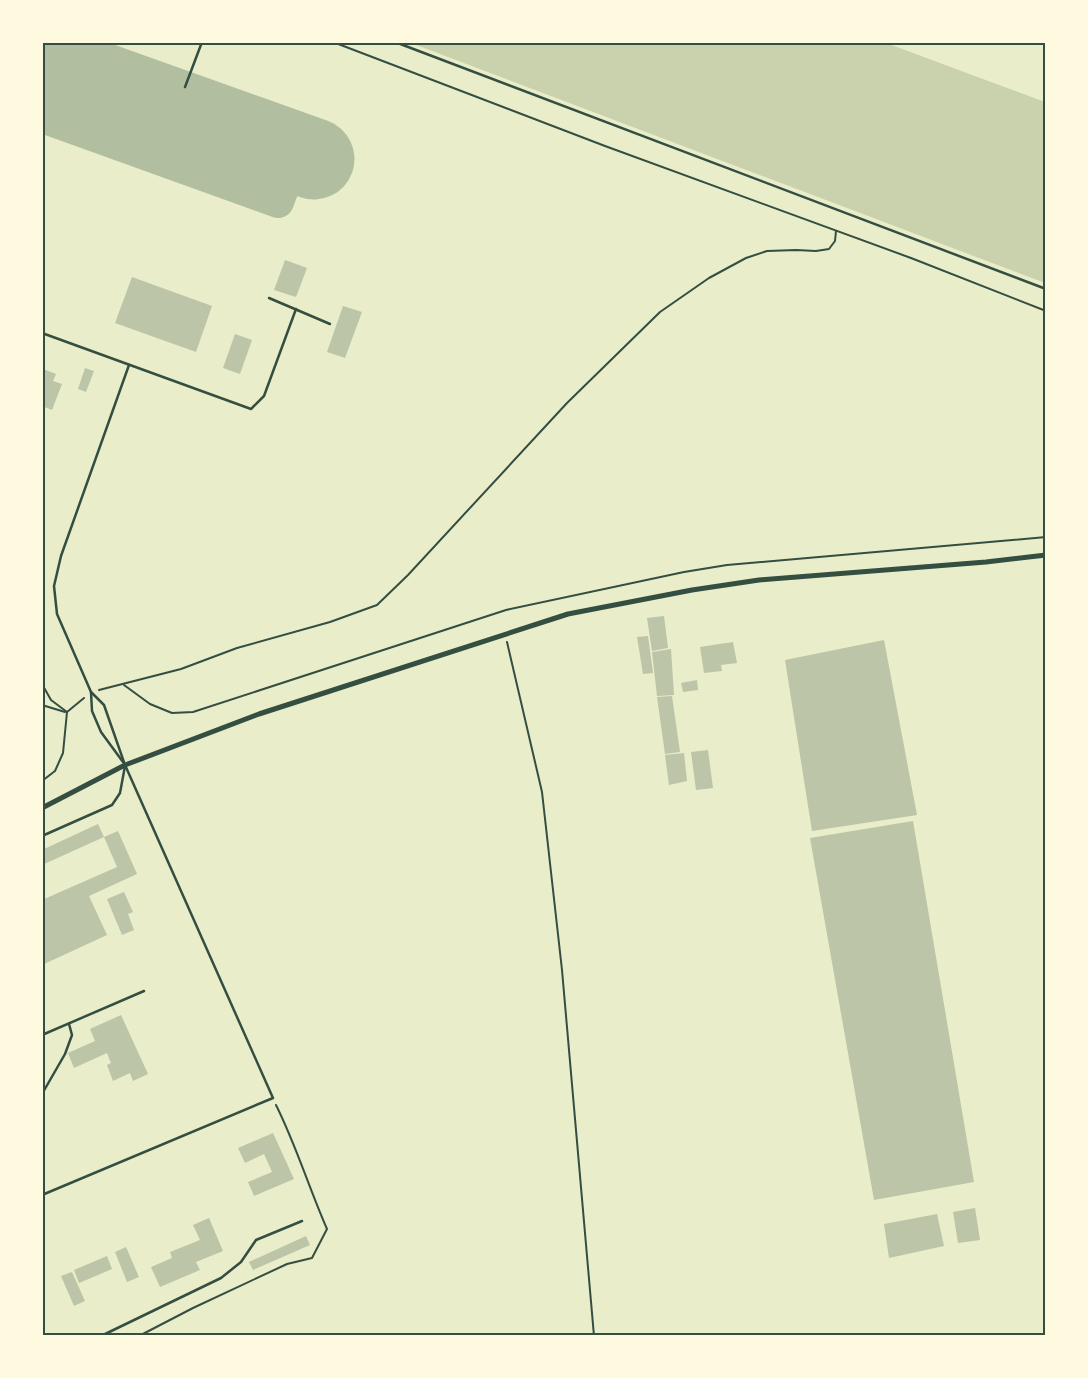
<svg xmlns="http://www.w3.org/2000/svg" width="1088" height="1378" font-family="Commissioner,sans-serif">
	<rect width="100%" height="100%" fill="#e9edc9"/>
	<path fill="#cad2ad" d="M411,43H886L1045,102V283Z"/>
	<g fill="none" stroke-linecap="round" stroke-linejoin="round">
		<g stroke="#b2bea0" stroke-width="32">
			<path d="M42,83L302,176"/>
			<path d="M42,117L278,202L289,172"/>
		</g>
		<path stroke="#b2bea0" stroke-width="81" d="M42,62L314,159"/>
	</g>
	<g fill="#bcc5a7">
		<path d="M285,260L307,268L296,297L274,290Z"/>
		<path d="M132,277L212,306L196,352L115,323Z"/>
		<path d="M343,306L362,312L345,358L327,352Z"/>
		<path d="M235,334L252,340L240,374L223,368Z"/>
		<path d="M85,368L94,371L86,392L78,389Z"/>
		<path d="M43,369L56,374L53,381L62,384L52,410L42,406Z"/>
		<path d="M664,616L668,648L652,651L647,618Z"/>
		<path d="M648,636L653,673L643,674L637,637Z"/>
		<path d="M884,640L917,815L812,831L785,660Z"/>
		<path d="M733,642L737,663L721,665L722,671L704,673L700,647Z"/>
		<path d="M671,649L674,695L657,696L652,652Z"/>
		<path d="M697,680L698,690L683,692L681,683Z"/>
		<path d="M672,696L680,752L665,754L657,697Z"/>
		<path d="M708,750L713,788L696,790L691,752Z"/>
		<path d="M684,753L687,781L669,785L665,755Z"/>
		<path d="M913,821L974,1182L874,1200L810,838Z"/>
		<path d="M98,824L104,837L42,865V850Z"/>
		<path d="M118,831L137,874L89,896L107,935L42,965V900L117,867L104,837Z"/>
		<path d="M124,892L133,912L128,914L134,930L122,935L107,899Z"/>
		<path d="M121,1015L148,1074L133,1081L130,1073L113,1081L107,1065L111,1063L107,1053L74,1068L68,1053L95,1041L90,1029Z"/>
		<path d="M273,1133L294,1179L254,1196L248,1182L272,1172L264,1154L245,1163L238,1148Z"/>
		<path d="M975,1208L980,1240L958,1243L953,1212Z"/>
		<path d="M937,1214L944,1246L889,1258L884,1224Z"/>
		<path d="M209,1218L223,1251L196,1262L200,1270L160,1287L151,1267L172,1258L170,1252L200,1240L193,1225Z"/>
		<path d="M306,1236L310,1245L253,1270L249,1262Z"/>
		<path d="M126,1247L139,1277L127,1282L115,1252Z"/>
		<path d="M107,1256L112,1269L79,1283L74,1270Z"/>
		<path d="M72,1272L85,1301L74,1306L61,1276Z"/>
	</g>
	<g fill="none" stroke-linecap="round" stroke-linejoin="round">
		<g stroke="#344e41" stroke-width="2">
			<path d="M333,42L605,146L911,258L1046,311"/>
			<path d="M507,642L542,792L562,970L594,1336"/>
			<path d="M42,684L51,700L67,712"/>
			<path d="M124,685L150,704L172,713L193,712L506,610L684,572L727,565L1046,537"/>
			<path d="M99,690L181,669L237,648L330,622L377,605L408,575L567,403L660,312L709,278L746,258L767,251L796,250L816,251L829,249L835,241L836,231"/>
			<path d="M42,705L65,712"/>
			<path d="M42,781L55,771L63,753L67,712L84,698"/>
			<path d="M139,1336L193,1308L287,1264L312,1258L327,1229C309,1188 296,1145 276,1105"/>
		</g>
		<g stroke="#344e41" stroke-width="2.5">
			<path d="M395,42L1046,289"/>
			<path d="M185,87L202,42"/>
			<path d="M269,298L330,324"/>
			<path d="M42,333L251,409L264,396L296,309"/>
			<path d="M123,762L101,732L92,711L91,692L57,614L54,586L61,556L129,365"/>
			<path d="M42,836L112,805L120,793L125,766"/>
			<path d="M42,1035L144,991"/>
			<path d="M42,1094L65,1054L72,1035L69,1024"/>
			<path d="M42,1195L273,1098L125,765L104,705L91,692"/>
			<path d="M101,1336L221,1278L241,1262L256,1240L302,1221"/>
		</g>
		<path stroke="#344e41" stroke-width="5" d="M42,808L125,765L259,714L568,614L692,590L759,580L986,562L1046,555"/>
	</g>
	<rect width="1088" height="1378" fill="none" stroke="#fefae0" stroke-width="88"/>
	<rect x="44" y="44" width="1000" height="1290" fill="none" stroke="#344e41" stroke-width="2"/>
</svg>
